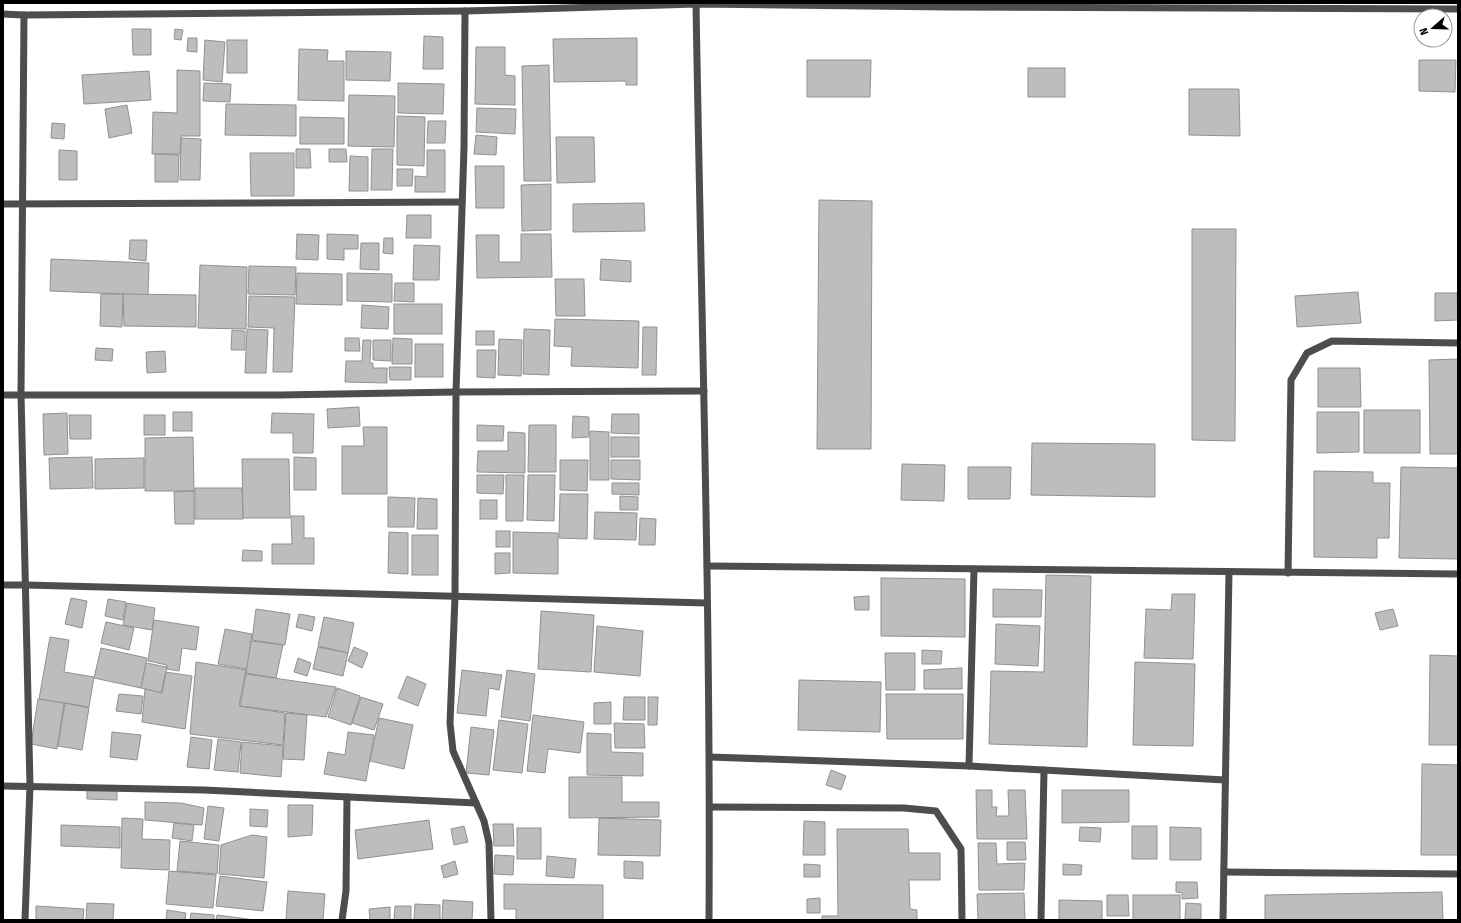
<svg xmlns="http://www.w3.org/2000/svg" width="1461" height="923" font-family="'Fira Sans Condensed',sans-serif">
	<rect width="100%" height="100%" fill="#fff"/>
	<g fill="#bdbdbd" stroke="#919191">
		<path d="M132,29H151V55H133Z"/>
		<path d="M175,29L183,30L181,40L174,39Z"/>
		<path d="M424,36L443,37V69H423Z"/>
		<path d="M188,38H197V52L187,51Z"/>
		<path d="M637,38V85H626V81L554,82L553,39Z"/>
		<path d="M205,40L225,42L222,82L203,80Z"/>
		<rect x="227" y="40" width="20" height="33"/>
		<path d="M476,47H505V75L515,76V105L475,104Z"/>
		<path d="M299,49L328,50L327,61H344V101L298,100Z"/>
		<path d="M346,51L391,52L390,81L346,80Z"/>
		<path d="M807,60H871L870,97H807Z"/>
		<path d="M1419,60H1456L1455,92L1419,91Z"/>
		<path d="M549,65L551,181H524L522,66Z"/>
		<rect x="1028" y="68" width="37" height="29"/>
		<path d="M177,70L200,71V136H181L180,154H152L153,112L177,113Z"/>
		<path d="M149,71L151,100L84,104L82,75Z"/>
		<path d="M204,83L231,84L230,102L203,101Z"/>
		<path d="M398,83L444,84L443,114L398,113Z"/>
		<path d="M1189,89H1239L1240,136L1189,135Z"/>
		<path d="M349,95L395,96L394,147L348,146Z"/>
		<path d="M226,104L296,105V136L225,135Z"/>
		<path d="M127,105L132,133L109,138L105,109Z"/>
		<path d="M477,108L516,109L515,134L476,132Z"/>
		<path d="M397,116L425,117L424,166L397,165Z"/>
		<path d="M300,117L344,118V144H300Z"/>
		<path d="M428,121H446L445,143H427Z"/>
		<path d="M52,123L65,124L64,139L51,138Z"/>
		<path d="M476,135L497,137L496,155L474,154Z"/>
		<path d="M556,137H594L595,182L557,183Z"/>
		<path d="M181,138L201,139L200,180H180Z"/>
		<path d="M296,149H310L311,168H296Z"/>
		<path d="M329,149H346L347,162H329Z"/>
		<path d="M372,149H393L392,190H371Z"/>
		<path d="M59,150L77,151V180H59Z"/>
		<path d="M427,150H445V192H415V176L427,177Z"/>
		<path d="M250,153H294V196H251Z"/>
		<path d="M155,154L179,155L178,182H155Z"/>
		<path d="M350,156L368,157V191H349Z"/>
		<path d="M475,166H504V208H476Z"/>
		<path d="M397,169H413L412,186H397Z"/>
		<path d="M551,184V230L522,231L521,185Z"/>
		<path d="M819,200L872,201L871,449H817Z"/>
		<path d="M644,203L645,231L573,232V204Z"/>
		<path d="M407,215H431V238H406Z"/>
		<path d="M1192,229H1236L1235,441L1192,440Z"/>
		<path d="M297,234L319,235L318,260L296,259Z"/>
		<path d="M327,234L358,235V249H344V260L327,259Z"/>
		<path d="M521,234H551L552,277L477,278L476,235H499V262H521Z"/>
		<path d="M384,238H393V254L383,253Z"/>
		<path d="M130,240H147L146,261L129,259Z"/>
		<path d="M361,243H379V270L360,269Z"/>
		<path d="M414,245L440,246L439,280H413Z"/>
		<path d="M51,259L149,263L148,295L50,291Z"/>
		<path d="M601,259L631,261V282L600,280Z"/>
		<path d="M200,265L247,267L246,329L198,328Z"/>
		<path d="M249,266L296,267L295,295L248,294Z"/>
		<path d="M297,273L342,274V305L296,304Z"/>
		<path d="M347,273L392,274V302L347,301Z"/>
		<path d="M555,279H584L585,316H556Z"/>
		<path d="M395,283H414V302L394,301Z"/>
		<path d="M1358,292L1361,323L1297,327L1295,296Z"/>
		<path d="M1435,293H1457L1458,320L1435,321Z"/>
		<path d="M101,294H123L122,327L100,326Z"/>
		<path d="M123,294L196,295V327L124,326Z"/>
		<path d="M249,296L295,297L292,372H273L274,328L248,327Z"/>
		<rect x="394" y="304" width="48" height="30"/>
		<path d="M362,305L389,307L388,329L361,328Z"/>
		<path d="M555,319L639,321L638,368L571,366L572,347L554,346Z"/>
		<path d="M643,327H657L656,375H642Z"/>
		<path d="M247,329L268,330L266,373H245Z"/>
		<path d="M524,329L550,330L549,375L523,374Z"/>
		<path d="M232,330L245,331V350H231Z"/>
		<rect x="476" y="331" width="18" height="14"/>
		<path d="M345,338H359L360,351H345Z"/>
		<path d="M393,338L412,339V364H392Z"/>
		<path d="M499,339L522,340L521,376L498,375Z"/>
		<path d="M363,340H371L370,363H373V368H387V383L345,382L346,361H362Z"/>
		<path d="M373,340H391V361L373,360Z"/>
		<rect x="415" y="344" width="28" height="33"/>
		<path d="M96,348L113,349L112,361L95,360Z"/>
		<path d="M477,350H496L495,378L477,377Z"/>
		<path d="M165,351L166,372L147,373L146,352Z"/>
		<path d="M1458,359V454H1430L1429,360Z"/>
		<path d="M389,367H411V380H390Z"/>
		<path d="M1318,368H1360L1361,407H1318Z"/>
		<path d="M359,407L360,426L328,428L327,409Z"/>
		<rect x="1364" y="410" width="56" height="43"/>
		<rect x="173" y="412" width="19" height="19"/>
		<path d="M1317,412H1359V452L1317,453Z"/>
		<path d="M67,413L68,454L44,455L43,414Z"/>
		<path d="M272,413L314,414L313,453H293V433H271Z"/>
		<path d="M612,414H639V434L611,433Z"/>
		<path d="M69,415H91V439H70Z"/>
		<rect x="144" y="415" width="21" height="20"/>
		<path d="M573,416L589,417V437L572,438Z"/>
		<path d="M477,425L504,426L503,441H477Z"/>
		<path d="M529,425H556V472H528Z"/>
		<path d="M363,427H387V494H342V446H364Z"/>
		<path d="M590,431L609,432V480H590Z"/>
		<path d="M508,432L525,433V473L477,472L478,451H508Z"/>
		<path d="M193,437L194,491H145V438Z"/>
		<rect x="611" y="437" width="28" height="20"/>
		<path d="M1032,443L1155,444V497L1031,495Z"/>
		<path d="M92,457L93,488L50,489L49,458Z"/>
		<path d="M294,457L316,458V490H294Z"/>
		<path d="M144,458V488L95,489V459Z"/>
		<path d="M242,459H289L290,518H243Z"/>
		<path d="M560,460H588L587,491L560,490Z"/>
		<path d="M611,460H640V480L611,479Z"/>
		<path d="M902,464L945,465L944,501L901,500Z"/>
		<path d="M968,467H1011L1010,499H968Z"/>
		<path d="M1401,467L1458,468V559L1399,558Z"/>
		<path d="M1314,471L1373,472V483H1390L1389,538H1377V558L1314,557Z"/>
		<path d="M477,475H504L503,494L477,493Z"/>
		<path d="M506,475H524L523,521H506Z"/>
		<path d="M528,475H555L554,521L527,520Z"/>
		<path d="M612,483H639V495L612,494Z"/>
		<path d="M195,488H242L243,519H195Z"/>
		<path d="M194,491V524H175L174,492Z"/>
		<path d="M560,494H588L587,539L559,538Z"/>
		<path d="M620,496L638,497V510H620Z"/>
		<path d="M388,497L415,498L414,527H388Z"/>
		<path d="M418,498L437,499V529H417Z"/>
		<rect x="480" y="500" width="17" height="19"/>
		<path d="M595,512L637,513L636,540L594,539Z"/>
		<path d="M291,516H304V538H314V564H272V544H292Z"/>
		<path d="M640,518L656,519L655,545H639Z"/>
		<rect x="496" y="531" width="14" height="16"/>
		<path d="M389,532L408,533V574L388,573Z"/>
		<path d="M513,532L558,533V574L513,573Z"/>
		<rect x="412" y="535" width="26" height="40"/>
		<path d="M243,550L262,551V561H242Z"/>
		<path d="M495,553H510V573L495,574Z"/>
		<path d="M1046,575L1091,576L1087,747L989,744L991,671L1044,672Z"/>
		<path d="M881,578L965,579V637L881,636Z"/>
		<path d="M993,589L1042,590L1041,617H993Z"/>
		<path d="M1172,594H1195L1193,659L1144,658L1146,609L1171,610Z"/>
		<path d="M869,596V610H855L854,597Z"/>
		<path d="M71,598L87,601L82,628L65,624Z"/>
		<path d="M108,599L126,602L123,620L105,616Z"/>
		<path d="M127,603L155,608L152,630L123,625Z"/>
		<path d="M256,609L290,614L285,645L252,640Z"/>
		<path d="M1393,609L1398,626L1380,630L1375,613Z"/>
		<path d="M541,611L594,615L591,672L538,669Z"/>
		<path d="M299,614L315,617L312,631L296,627Z"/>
		<path d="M324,617L354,623L348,653L318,646Z"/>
		<path d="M154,620L199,627L196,650L182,648L179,671L167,669V665L148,661Z"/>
		<path d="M106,622L134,628L129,650L101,643Z"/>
		<path d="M996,624L1040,626L1038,666L995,664Z"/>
		<path d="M597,626L643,631L640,676L594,672Z"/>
		<path d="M225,629L252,634L247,669L218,664Z"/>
		<path d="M50,637L69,640L64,672L94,677L89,707L39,699Z"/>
		<path d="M251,641L283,645L276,678L246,673Z"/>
		<path d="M318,647L348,653L343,676L313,669Z"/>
		<path d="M354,647L368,653L362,668L348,661Z"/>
		<path d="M101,648L147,658L141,688L94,678Z"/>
		<path d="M922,650L942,651L941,664H922Z"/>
		<path d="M885,653H915V690H886Z"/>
		<path d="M1430,655L1458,656V745H1429Z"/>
		<path d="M298,658L311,663L307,676L294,672Z"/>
		<path d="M196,662L246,670L239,706L285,713L283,745L190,734Z"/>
		<path d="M1135,662L1195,664L1193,746L1133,745Z"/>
		<path d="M146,663L167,667L161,693L141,688Z"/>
		<path d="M962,668V689H924V670Z"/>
		<path d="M462,670L502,675L499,690L489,688L486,716L457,713Z"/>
		<path d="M507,670L535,674L530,721L501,717Z"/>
		<path d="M166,672L192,676L185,729L142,722L145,689L162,693Z"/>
		<path d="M246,674L336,687L326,717L240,706Z"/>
		<path d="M407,676L426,684L418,706L398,698Z"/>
		<path d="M799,680L881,682L880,732L798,730Z"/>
		<path d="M337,688L360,696L351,725L328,717Z"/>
		<path d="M119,694L143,696L141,714L116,711Z"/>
		<path d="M886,694H963V739H887Z"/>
		<path d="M361,697L383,704L374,730L352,723Z"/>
		<path d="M624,697H645V720H623Z"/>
		<path d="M648,697H658L657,725H648Z"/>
		<path d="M38,699L64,703L57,749L31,744Z"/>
		<path d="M611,702V724H594V703Z"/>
		<path d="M65,703L89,708L82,750L58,746Z"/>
		<path d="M286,713L307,715L304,760L283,759Z"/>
		<path d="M533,715L584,722L580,753L548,749L545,773L527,771Z"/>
		<path d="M379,718L413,725L404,769L370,761Z"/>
		<path d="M499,720L528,724L522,773L493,770Z"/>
		<path d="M614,723L644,724L645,748H615Z"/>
		<path d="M471,727L494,730L489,775L466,773Z"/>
		<path d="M112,732L141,735L137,760L110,757Z"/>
		<path d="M348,732L374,735L366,781L324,774L328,752L345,755Z"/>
		<path d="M587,733L611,734V752L643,753V776L587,775Z"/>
		<path d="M191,737L212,740L209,769L187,767Z"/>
		<path d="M218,739L241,742L238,772L214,770Z"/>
		<path d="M242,742L283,746L281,777L240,773Z"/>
		<path d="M1422,764L1458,765V855H1421Z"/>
		<path d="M831,770L846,776L841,790L826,785Z"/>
		<path d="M569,777H622V802H659V817L569,818Z"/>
		<path d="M87,788H117V800L87,799Z"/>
		<path d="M976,790H992V807H997L996,816H1009L1008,790H1025L1027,839H977Z"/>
		<path d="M1062,790H1129V822L1062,823Z"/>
		<path d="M145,802L181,803L204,808L202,825L145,820Z"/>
		<path d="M288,805H313L312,835L288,837Z"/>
		<path d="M208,806L224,808L219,841L204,839Z"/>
		<path d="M250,809L268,810L267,827L250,826Z"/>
		<path d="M122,818L143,819L142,839L170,840L169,870L121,868Z"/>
		<path d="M599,818L661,820L660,856L598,855Z"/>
		<path d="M429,820L433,849L358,859L355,830Z"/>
		<path d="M804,821L825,822V855H803Z"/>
		<path d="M174,823L194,825L192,841L172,838Z"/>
		<path d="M493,824H513L514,846H494Z"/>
		<path d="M61,825L120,827V848L61,846Z"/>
		<path d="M464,826L468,842L454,845L451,829Z"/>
		<rect x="1132" y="826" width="25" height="33"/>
		<path d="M1080,827L1101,828L1100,842L1079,841Z"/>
		<path d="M1170,827L1201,828V860H1170Z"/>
		<rect x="517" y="828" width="24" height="31"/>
		<path d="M837,829H908L909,853H940V880H909L910,909L917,910V920H822V916H838Z"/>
		<path d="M252,835L267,837L264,878L219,874L221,845Z"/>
		<path d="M180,841L219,845L217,874L177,871Z"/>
		<path d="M1007,842H1025L1026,860H1007Z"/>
		<path d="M978,843H996L997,864L1025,863L1024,890H979Z"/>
		<path d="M495,855L514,856L513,875L494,874Z"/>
		<path d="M547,856L576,859L574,878L546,876Z"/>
		<path d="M455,861L458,874L444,878L441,866Z"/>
		<path d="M624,861L643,862V879L624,878Z"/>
		<path d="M804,864L820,865V877H804Z"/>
		<path d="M1063,864L1082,865L1081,875H1063Z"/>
		<path d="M169,871L216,875L213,908L166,904Z"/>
		<path d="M220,876L267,882L263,911L216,906Z"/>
		<path d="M1176,882H1197L1198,898L1182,899V893L1176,892Z"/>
		<path d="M504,884L603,885V920H516V909H504Z"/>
		<path d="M288,891L325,894L323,920H286Z"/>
		<path d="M1442,892L1443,920H1265V895Z"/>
		<path d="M1024,893L1025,920H978L977,894Z"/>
		<path d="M1107,895H1128L1129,916H1107Z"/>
		<rect x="1133" y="895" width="47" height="25"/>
		<path d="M820,898V913H807V899Z"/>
		<path d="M443,900L473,902L472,920H442Z"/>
		<path d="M1059,900L1102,901V920H1059Z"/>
		<path d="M87,903L114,904L113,920H86Z"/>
		<path d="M1186,903L1201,904V919H1185Z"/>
		<path d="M415,904L440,905V920H414Z"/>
		<path d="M36,906L84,909L83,920H36Z"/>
		<path d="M395,906H411V920H394Z"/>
		<path d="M390,907V920H370L369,909Z"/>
		<path d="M167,910L186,913L185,920H166Z"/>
		<path d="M191,913L214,915V920H190Z"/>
		<path d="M217,915L255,920H216Z"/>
	</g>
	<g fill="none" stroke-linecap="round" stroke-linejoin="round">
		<g stroke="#4d4d4d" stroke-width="7">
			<path d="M696,3C701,309 711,614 709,920"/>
			<path d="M465,11L464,148L456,392L455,597L450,723L453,751L484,821L489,843L491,920"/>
			<path d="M3,14L24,15L465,11L696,4L948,7L1458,9"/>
			<path d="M24,15L21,394L30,786L25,920"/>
			<path d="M3,204L462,202"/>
			<path d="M3,395H280L456,392L704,391"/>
			<path d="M707,566L1458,574"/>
			<path d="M1288,573L1291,380L1307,353L1332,341L1458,343"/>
			<path d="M3,585H26L707,603"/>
			<path d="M710,757L969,766L1225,780"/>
			<path d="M969,766L974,569"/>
			<path d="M3,786L204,790L476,803"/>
			<path d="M710,807L904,808L936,811L961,849L962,920"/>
			<path d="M1224,872L1458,874"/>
			<path d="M342,920L346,891L347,797"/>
			<path d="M1041,920L1044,770"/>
			<path d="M1223,920L1229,572"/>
		</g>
	</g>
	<rect width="1461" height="923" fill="none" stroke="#000000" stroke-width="8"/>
	<g transform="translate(1433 28) rotate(250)"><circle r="19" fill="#ffffff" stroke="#999999"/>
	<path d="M0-3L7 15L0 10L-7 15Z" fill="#000000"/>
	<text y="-6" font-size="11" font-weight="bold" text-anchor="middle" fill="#000000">N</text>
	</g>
</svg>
